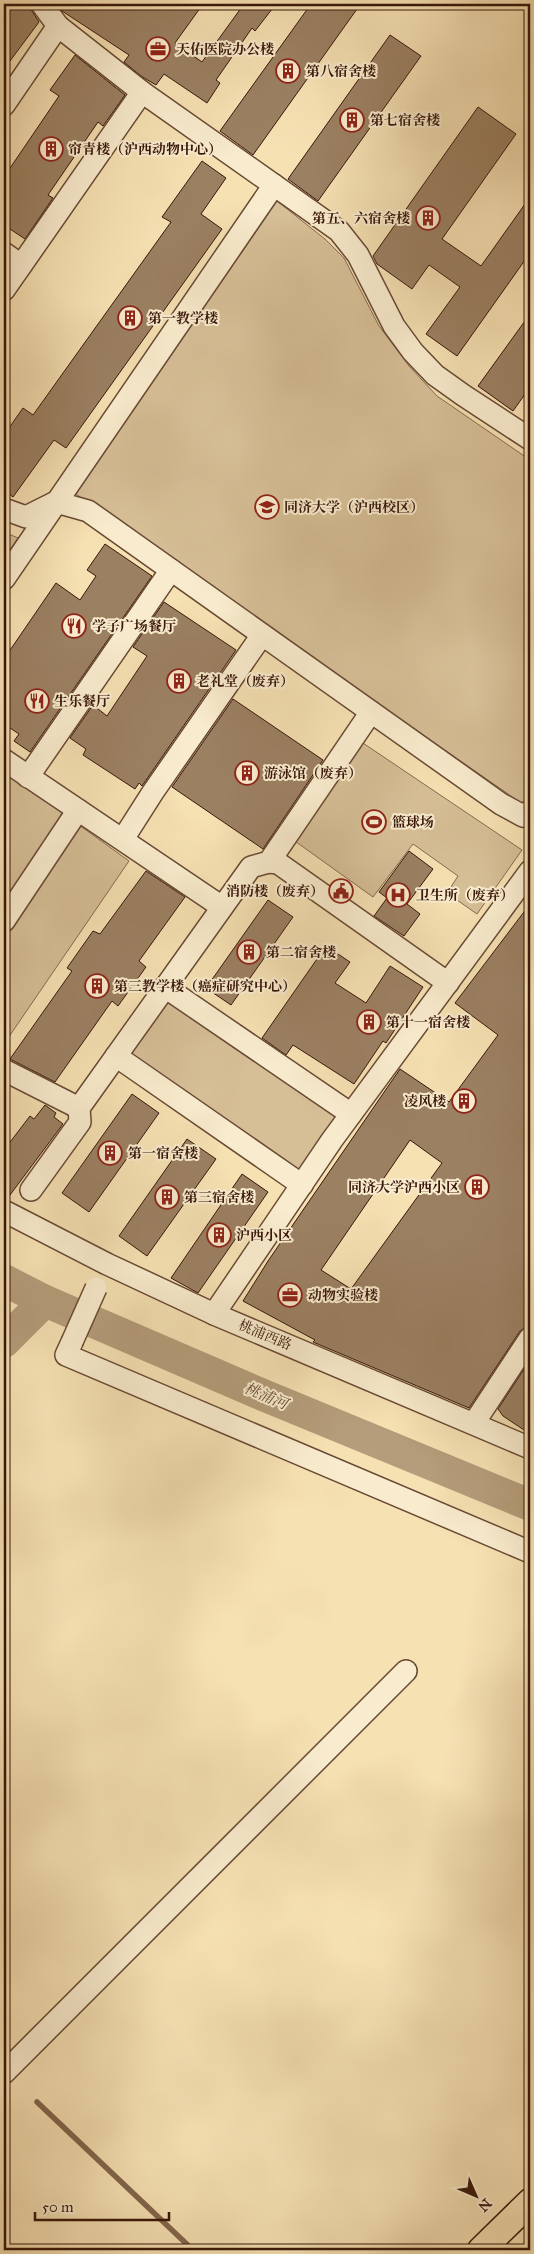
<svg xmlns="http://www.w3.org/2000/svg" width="534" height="2254" font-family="'IM FELL Great Primer','Noto Serif SC',serif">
	<rect width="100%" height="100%" fill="#f6e1b3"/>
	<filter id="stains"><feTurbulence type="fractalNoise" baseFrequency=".004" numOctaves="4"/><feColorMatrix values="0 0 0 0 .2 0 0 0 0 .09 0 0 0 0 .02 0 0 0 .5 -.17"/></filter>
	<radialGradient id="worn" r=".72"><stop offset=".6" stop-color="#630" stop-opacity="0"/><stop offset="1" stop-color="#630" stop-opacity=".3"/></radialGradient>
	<g fill="#d6be96" stroke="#876a50">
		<path d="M277,201L325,239L344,258L379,326L409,366L437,396L530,460V802L524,805L76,494Z"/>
		<path d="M4,532L18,538L4,559Z"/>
		<path d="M354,737L522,850L477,914L447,893L458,876L413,844L373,897L285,834Z"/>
		<path d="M4,771L129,861L4,1044Z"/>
		<path d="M169,1000L341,1116L300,1175L127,1054Z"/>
	</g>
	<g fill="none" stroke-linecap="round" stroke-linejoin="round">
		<path stroke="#83664d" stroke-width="5.5" d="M37,2102L193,2250"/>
		<g stroke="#b59c7a" stroke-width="32">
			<path d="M4,1280L45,1301L263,1395L530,1505"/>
			<path d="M4,1342L45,1301"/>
		</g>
	</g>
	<g fill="#9b8062" stroke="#38160a" fill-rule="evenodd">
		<path d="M4,4H30L32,11L39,22L4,69Z"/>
		<path d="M57,4H203L175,43L202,62L244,4H276L255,31L252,28L216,80L220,83L207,103L164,74L156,85L141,76L124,62L129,55L62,11Z"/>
		<path d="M311,4H350L357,9L253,155L220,131Z"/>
		<path d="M390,35L421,56L318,201L288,179Z"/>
		<path d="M75,55L125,95L103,126L98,122L48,195L53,198L25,239L4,225V177L59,96L50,90Z"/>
		<path d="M478,107L516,134L442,239L481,266L530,197V253L457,356L426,334L460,287L429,265L412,289L377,264L373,256Z"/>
		<path d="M202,161L226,178L201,214L222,229L66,448L54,440L13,497L4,490V435L23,408L33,415L171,222L162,217Z"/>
		<path d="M530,314V387L513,411L478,386Z"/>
		<path d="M105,544L152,576L30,752L14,741L19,734L4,724V659L56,583L80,600L96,576L87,570Z"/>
		<path d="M164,602L236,650L142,786L139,783L135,789L83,755L86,749L70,738L93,705L107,716L147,656L133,647Z"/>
		<path d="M233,699L323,760L263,849L172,787Z"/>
		<path d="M409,851L433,869L407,904L420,914L404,936L374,916L387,898L379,892Z"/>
		<path d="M146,871L185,897L139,961L146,967L118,1006L112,1001L55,1082L10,1059L72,971L67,968L93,931L100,934Z"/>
		<path d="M268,900L293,917L231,1005L206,988Z"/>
		<path d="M530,904V1326L520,1331L469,1408L313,1342L315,1340L243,1301L268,1261L400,1069L449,1102L498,1035L455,1003ZM410,1140L442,1163L351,1289L321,1270Z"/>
		<path d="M326,946L350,962L335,983L366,1003L390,966L423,987L386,1043L383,1041L354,1084L293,1045L286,1055L262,1038Z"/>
		<path d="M132,1094L159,1113L89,1212L62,1193Z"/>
		<path d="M45,1105L56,1113L54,1117L63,1124L7,1199H4V1150L30,1116L34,1119Z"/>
		<path d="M187,1139L216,1159L147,1256L119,1236Z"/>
		<path d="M242,1174L268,1192L198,1293L171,1278Z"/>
		<path d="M530,1360V1434L503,1416L498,1409Z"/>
	</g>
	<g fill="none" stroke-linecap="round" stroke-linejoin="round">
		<g stroke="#684934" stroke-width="24">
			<g id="minor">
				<path d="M42,4L58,26L142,92"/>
				<path d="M4,105L58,26"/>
				<path d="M4,253L21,265"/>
				<path d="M4,290L142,92L274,185"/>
				<path d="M4,509L26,517L56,502L88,511L501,804L523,816L530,811"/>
				<path d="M4,579L274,185L339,231L358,255L394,326L413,352L435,375L463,395L530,439"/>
				<path d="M4,760L222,907"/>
				<path d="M28,777L171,570"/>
				<path d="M123,839L153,792L262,635"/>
				<path d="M269,862L278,863L448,983"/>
				<path d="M4,921L78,810"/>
				<path d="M165,987L351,1114"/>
				<path d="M116,1056L302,1185"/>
				<path d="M4,1070L79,1108"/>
				<path d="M31,1190L80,1122L79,1108L251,867L269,862L371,712"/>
				<path d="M4,1211L107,1264L214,1314L530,1448"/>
				<path d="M214,1314L332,1140L530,871"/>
				<path d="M72,1342L66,1355L530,1552"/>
				<path d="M474,1423L530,1338"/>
				<path d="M4,2073L406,1671"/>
			</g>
		</g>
		<g stroke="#38160a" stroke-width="29">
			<path id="major" d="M481,2250L530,2202"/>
		</g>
		<use href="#minor" stroke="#f9ecce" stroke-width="21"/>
		<use href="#major" stroke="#f6e1b3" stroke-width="26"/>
		<g stroke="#684934" stroke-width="24" stroke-linecap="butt">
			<path id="minor-bridge" d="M72,1342L96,1288"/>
		</g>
		<use href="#minor-bridge" stroke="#f9ecce" stroke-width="21"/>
	</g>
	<defs>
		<g id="office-ring" transform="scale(1.25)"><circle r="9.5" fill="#f9ecce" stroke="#8f2418" stroke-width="1.5"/><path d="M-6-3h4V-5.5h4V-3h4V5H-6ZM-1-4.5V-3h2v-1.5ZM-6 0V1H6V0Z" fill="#8f2418"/></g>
		<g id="building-ring" transform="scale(1.25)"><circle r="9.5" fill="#f9ecce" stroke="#8f2418" stroke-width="1.5"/><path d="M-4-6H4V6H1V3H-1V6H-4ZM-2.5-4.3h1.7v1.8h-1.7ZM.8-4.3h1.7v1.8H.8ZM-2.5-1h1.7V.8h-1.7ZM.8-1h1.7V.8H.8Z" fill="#8f2418"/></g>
		<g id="university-ring" transform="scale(1.25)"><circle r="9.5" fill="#f9ecce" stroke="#8f2418" stroke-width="1.5"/><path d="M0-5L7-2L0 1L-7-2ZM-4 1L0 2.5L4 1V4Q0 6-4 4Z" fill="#8f2418"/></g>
		<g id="restaurant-ring" transform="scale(1.25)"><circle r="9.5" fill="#f9ecce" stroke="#8f2418" stroke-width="1.5"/><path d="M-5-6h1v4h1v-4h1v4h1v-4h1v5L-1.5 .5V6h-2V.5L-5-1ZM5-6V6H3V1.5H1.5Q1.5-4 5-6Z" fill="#8f2418"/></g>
		<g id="stadium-ring" transform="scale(1.25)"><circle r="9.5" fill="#f9ecce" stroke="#8f2418" stroke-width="1.5"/><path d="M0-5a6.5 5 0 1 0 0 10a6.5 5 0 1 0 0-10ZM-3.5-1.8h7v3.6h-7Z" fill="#8f2418"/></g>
		<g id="civic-ring" transform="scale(1.25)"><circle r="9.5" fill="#f9ecce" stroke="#8f2418" stroke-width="1.5"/><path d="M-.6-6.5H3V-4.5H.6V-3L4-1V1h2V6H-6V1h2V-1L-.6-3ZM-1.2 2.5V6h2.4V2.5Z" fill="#8f2418"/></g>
		<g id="hospital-ring" transform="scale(1.25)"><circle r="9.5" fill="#f9ecce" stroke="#8f2418" stroke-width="1.5"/><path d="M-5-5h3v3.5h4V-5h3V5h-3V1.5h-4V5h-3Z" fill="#8f2418"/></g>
	</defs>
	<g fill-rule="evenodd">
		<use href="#office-ring" x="158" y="49"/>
		<use href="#building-ring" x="288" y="71"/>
		<use href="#building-ring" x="352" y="120"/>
		<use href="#building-ring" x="51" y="149"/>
		<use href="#building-ring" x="428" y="218"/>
		<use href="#building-ring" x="130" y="318"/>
		<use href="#university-ring" x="267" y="507"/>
		<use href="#restaurant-ring" x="74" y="626"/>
		<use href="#building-ring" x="179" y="681"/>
		<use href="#restaurant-ring" x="37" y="701"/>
		<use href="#building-ring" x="247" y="773"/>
		<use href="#stadium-ring" x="374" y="822"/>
		<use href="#civic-ring" x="341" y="891"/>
		<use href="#hospital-ring" x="398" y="895"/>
		<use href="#building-ring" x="249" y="952"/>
		<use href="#building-ring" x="97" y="986"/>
		<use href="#building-ring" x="369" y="1022"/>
		<use href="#building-ring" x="464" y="1101"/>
		<use href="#building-ring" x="110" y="1153"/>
		<use href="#building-ring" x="477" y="1187"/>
		<use href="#building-ring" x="167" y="1197"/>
		<use href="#building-ring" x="219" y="1235"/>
		<use href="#office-ring" x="290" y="1295"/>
	</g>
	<g text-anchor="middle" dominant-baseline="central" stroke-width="4" stroke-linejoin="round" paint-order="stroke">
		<g font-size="14" font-weight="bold" fill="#38160a" stroke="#f9ecce" text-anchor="start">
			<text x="176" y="49">天佑医院办公楼</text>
			<text x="306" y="71">第八宿舍楼</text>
			<text x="370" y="120">第七宿舍楼</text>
			<text x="68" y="149">帘青楼（沪西动物中心）</text>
			<text x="410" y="218" text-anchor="end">第五、六宿舍楼</text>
			<text x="148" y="318">第一教学楼</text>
			<text x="284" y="507">同济大学（沪西校区）</text>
			<text x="92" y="626">学子广场餐厅</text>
			<text x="196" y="681">老礼堂（废弃）</text>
			<text x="54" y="701">生乐餐厅</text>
			<text x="264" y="773">游泳馆（废弃）</text>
			<text x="392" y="822">篮球场</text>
			<text x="324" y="891" text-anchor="end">消防楼（废弃）</text>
			<text x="416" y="895">卫生所（废弃）</text>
			<text x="266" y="952">第二宿舍楼</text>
			<text x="114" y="986">第三教学楼（癌症研究中心）</text>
			<text x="386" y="1022">第十一宿舍楼</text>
			<text x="446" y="1101" text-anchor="end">凌风楼</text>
			<text x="128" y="1153">第一宿舍楼</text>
			<text x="460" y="1187" text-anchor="end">同济大学沪西小区</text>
			<text x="184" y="1197">第三宿舍楼</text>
			<text x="236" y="1235">沪西小区</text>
			<text x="308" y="1295">动物实验楼</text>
		</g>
		<g font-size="14" fill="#38160a" stroke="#f9ecce">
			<text transform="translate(265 1335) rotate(23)">桃浦西路</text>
		</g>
		<g font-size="15" font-style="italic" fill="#6a4c37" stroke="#f9ecce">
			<text transform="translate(266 1396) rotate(23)">桃浦河</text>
		</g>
	</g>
	<rect width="534" height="2254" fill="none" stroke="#f6e1b3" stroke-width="20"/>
	<rect x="5" y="5" width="524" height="2244" fill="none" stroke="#38160a" stroke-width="2.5"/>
	<rect x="10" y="10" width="514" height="2234" fill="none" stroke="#38160a"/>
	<g transform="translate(476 2196) rotate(135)" stroke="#f9ecce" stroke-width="4" paint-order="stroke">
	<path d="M0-4L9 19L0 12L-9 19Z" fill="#38160a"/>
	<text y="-8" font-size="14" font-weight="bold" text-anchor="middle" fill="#38160a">N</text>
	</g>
	<path d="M35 2212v8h134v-8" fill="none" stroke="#38160a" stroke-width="2.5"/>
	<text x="42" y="2212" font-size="15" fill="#38160a" stroke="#f9ecce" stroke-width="4" paint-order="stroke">50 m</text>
	<rect width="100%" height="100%" filter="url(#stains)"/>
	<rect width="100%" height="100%" fill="url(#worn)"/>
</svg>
